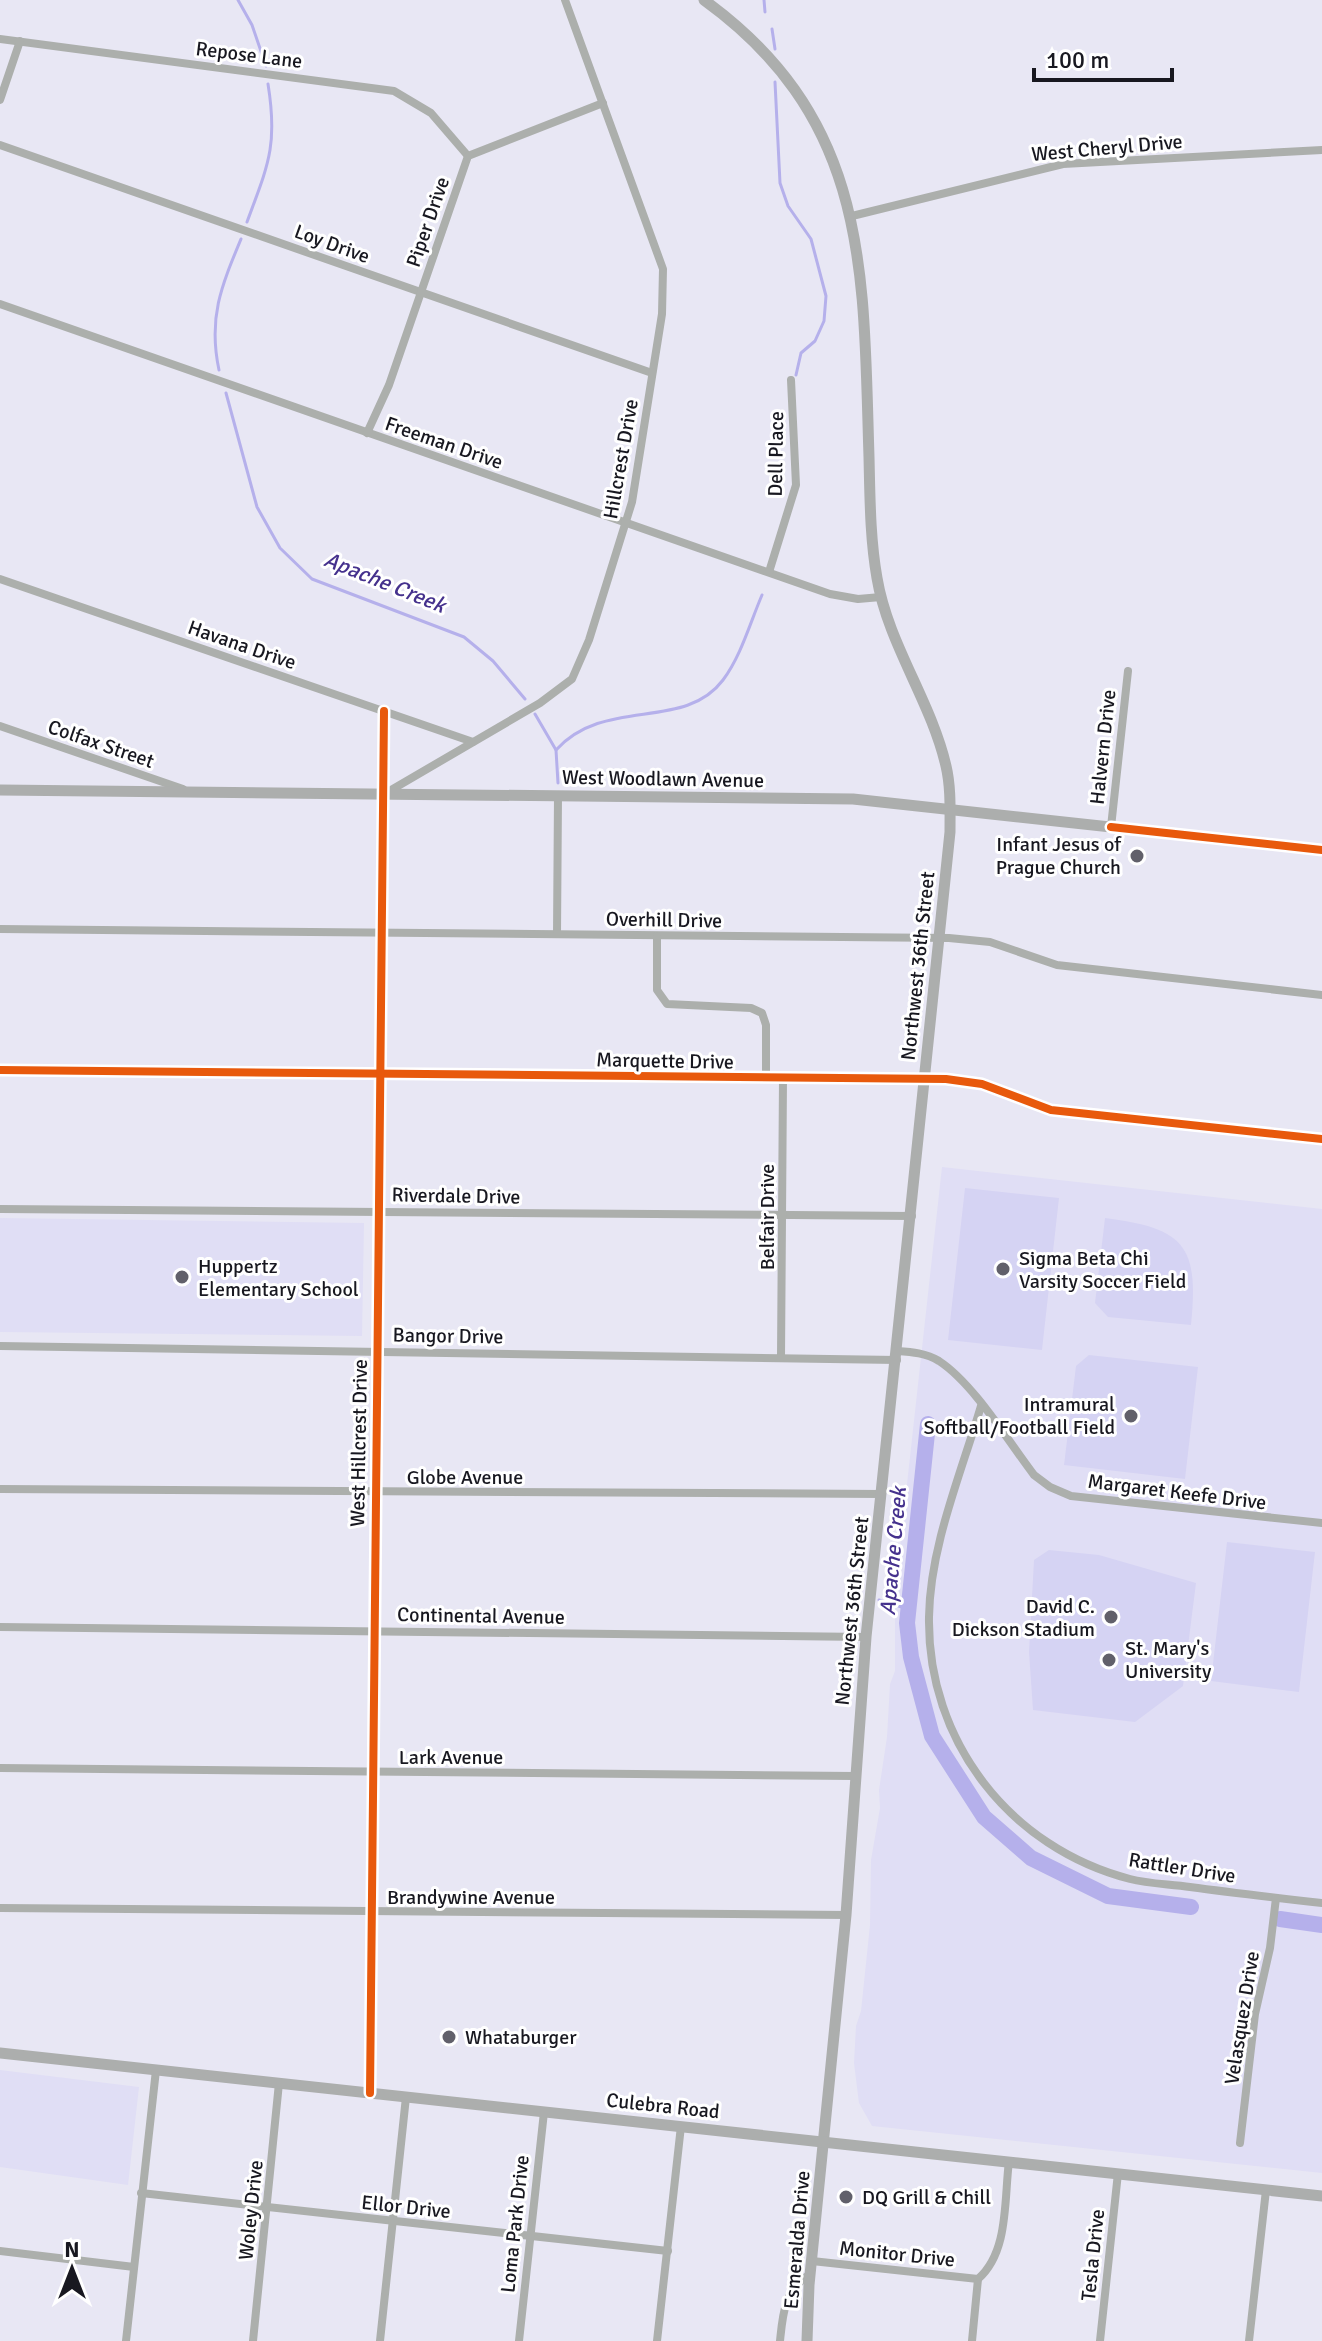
<svg xmlns="http://www.w3.org/2000/svg" width="1322" height="2341" font-family="Signika,sans-serif">
	<rect width="100%" height="100%" fill="#e8e7f4"/>
	<g fill="#e0def5">
		<path d="M942,1167L1322,1209V2173L872,2126L859,2103L854,2063L856,2026L861,2011L870,1925L871,1860L880,1808L879,1790L887,1737L890,1684L895,1671V1593Z"/>
		<path d="M0,1218L364,1223L362,1336L0,1332Z"/>
		<path d="M0,2070L139,2087L128,2185L0,2167Z"/>
	</g>
	<g fill="#d5d3f3">
		<path d="M965,1188L1059,1198L1042,1350L948,1340Z"/>
		<path d="M1105,1218C1185,1228 1199,1246 1191,1325L1108,1317L1095,1303Z"/>
		<path d="M1089,1355L1198,1367L1185,1479L1064,1465L1076,1366Z"/>
		<path d="M1227,1542L1315,1552L1299,1692L1211,1681Z"/>
		<path d="M1049,1550L1099,1555L1196,1583L1183,1686L1135,1722L1033,1710L1029,1652L1034,1560Z"/>
	</g>
	<g fill="none" stroke-linecap="round" stroke-linejoin="round">
		<g stroke="#b5b0eb" stroke-width="3">
			<path d="M238,0L252,25L266,66"/>
			<path d="M764,0L765,12"/>
			<path d="M772,29L775,49"/>
			<path d="M775,82L780,183L788,206L811,239L826,296L824,321L815,341L801,353L796,375"/>
			<path d="M247,222C268,165 278,146 268,84"/>
			<path d="M219,370C208,318 221,287 241,239"/>
			<path d="M226,393L257,507L280,548L312,579L464,637L493,661L525,699"/>
			<path d="M535,714L556,750L558,783"/>
			<path d="M556,750C605,696 684,732 723,680C741,656 750,623 762,595"/>
			<path d="M879,1600L908,1609"/>
		</g>
		<g stroke="#b5b0eb" stroke-width="16">
			<path d="M928,1424L907,1623L911,1657L932,1736L984,1817L1031,1858L1108,1896L1191,1907"/>
			<path d="M1280,1919L1322,1925"/>
		</g>
		<g stroke="#acafac" stroke-width="8">
			<path d="M0,39L394,91L431,113L468,156"/>
			<path d="M0,100L20,41"/>
			<path d="M0,145L652,373"/>
			<path d="M852,216L1063,164L1322,150"/>
			<path d="M0,304L830,594L858,599L881,597"/>
			<path d="M367,433L389,385L468,156L603,103"/>
			<path d="M769,572L796,485L791,380"/>
			<path d="M0,579L473,742"/>
			<path d="M0,726L183,789"/>
			<path d="M386,793L540,703L572,679L589,640L632,502L662,314L663,269L565,0"/>
			<path d="M1111,827L1128,671"/>
			<path d="M0,929L949,938L990,942L1057,965L1322,995"/>
			<path d="M557,934L558,796"/>
			<path d="M657,936V990L667,1004L751,1008L762,1013L766,1025V1078"/>
			<path d="M0,1070L946,1079L982,1084L1051,1110L1322,1139"/>
			<path d="M0,1209L912,1216"/>
			<path d="M0,1346L897,1360"/>
			<path d="M897,1351C912,1352 926,1353 939,1361C974,1384 1008,1441 1034,1475L1050,1487L1071,1496L1322,1523"/>
			<path d="M781,1357L783,1078"/>
			<path d="M981,1406C961,1474 930,1546 929,1617C927,1741 1010,1848 1130,1879C1149,1884 1170,1884 1190,1887C1234,1893 1278,1898 1322,1903"/>
			<path d="M0,1489L882,1494"/>
			<path d="M0,1627L866,1637"/>
			<path d="M0,1768L855,1776"/>
			<path d="M0,1908L846,1915"/>
			<path d="M370,2093L384,711"/>
			<path d="M1240,2143L1255,2014L1270,1948L1276,1898"/>
			<path d="M141,2193L668,2251"/>
			<path d="M0,2251L134,2267"/>
			<path d="M812,2261L978,2279"/>
			<path d="M126,2341L156,2070"/>
			<path d="M253,2341L279,2083"/>
			<path d="M380,2341L406,2097"/>
			<path d="M519,2341L544,2112"/>
			<path d="M657,2341L681,2126"/>
			<path d="M780,2341C783,2312 784,2291 810,2274"/>
			<path d="M972,2341L978,2279C1009,2252 1004,2200 1009,2161"/>
			<path d="M1100,2341L1118,2173"/>
			<path d="M1249,2341L1266,2190"/>
		</g>
		<g stroke="#acaead" stroke-width="11">
			<path d="M704,0C871,121 863,273 869,457C870,498 870,538 877,578C888,644 931,701 946,766C951,787 950,810 950,832L866,1637L846,1915L809,2285L807,2341"/>
			<path d="M0,790L853,799L1322,850"/>
			<path d="M0,2053L1322,2196"/>
		</g>
		<g stroke="#fff" stroke-width="13">
			<g id="cycleway">
				<path d="M1111,827L1322,850"/>
				<path d="M0,1070L946,1079L982,1084L1051,1110L1322,1139"/>
				<path d="M370,2093L384,711"/>
			</g>
		</g>
		<use href="#cycleway" stroke="#e8590c" stroke-width="8"/>
	</g>
	<g fill="#61606a" stroke="#fff" stroke-width="3">
		<circle cx="1137" cy="856" r="8"/>
		<circle cx="1003" cy="1269" r="8"/>
		<circle cx="182" cy="1277" r="8"/>
		<circle cx="1131" cy="1416" r="8"/>
		<circle cx="1111" cy="1617" r="8"/>
		<circle cx="1109" cy="1660" r="8"/>
		<circle cx="449" cy="2037" r="8"/>
		<circle cx="846" cy="2197" r="8"/>
	</g>
	<g text-anchor="middle" dominant-baseline="central" stroke-width="6" stroke-linejoin="round" paint-order="stroke">
		<g font-size="20" fill="#181820" stroke="#fff">
			<text transform="translate(249 55) rotate(7)">Repose Lane</text>
			<text transform="translate(1107 148) rotate(-5)">West Cheryl Drive</text>
			<text transform="translate(428 222) rotate(-71)">Piper Drive</text>
			<text transform="translate(332 244) rotate(20)">Loy Drive</text>
			<text transform="translate(444 443) rotate(19)">Freeman Drive</text>
			<text transform="translate(776 454) rotate(-89)">Dell Place</text>
			<text transform="translate(621 459) rotate(-80)">Hillcrest Drive</text>
			<text transform="translate(242 645) rotate(19)">Havana Drive</text>
			<text transform="translate(101 744) rotate(19)">Colfax Street</text>
			<text transform="translate(1103 747) rotate(-84)">Halvern Drive</text>
			<text transform="translate(663 779) rotate(1)">West Woodlawn Avenue</text>
			<text transform="translate(664 920) rotate(1)">Overhill Drive</text>
			<text transform="translate(918 966) rotate(-84)">Northwest 36th Street</text>
			<text transform="translate(665 1061) rotate(1)">Marquette Drive</text>
			<text transform="translate(456 1196) rotate(1)">Riverdale Drive</text>
			<text transform="translate(767 1217) rotate(-90)">Belfair Drive</text>
			<text transform="translate(448 1336) rotate(1)">Bangor Drive</text>
			<text transform="translate(359 1443) rotate(-89)">West Hillcrest Drive</text>
			<text x="465" y="1477">Globe Avenue</text>
			<text transform="translate(1177 1492) rotate(7)">Margaret Keefe Drive</text>
			<text transform="translate(852 1611) rotate(-84)">Northwest 36th Street</text>
			<text transform="translate(481 1616) rotate(1)">Continental Avenue</text>
			<text x="451" y="1757">Lark Avenue</text>
			<text transform="translate(1182 1868) rotate(9)">Rattler Drive</text>
			<text x="471" y="1897">Brandywine Avenue</text>
			<text transform="translate(1242 2018) rotate(-81)">Velasquez Drive</text>
			<text transform="translate(663 2106) rotate(6)">Culebra Road</text>
			<text transform="translate(406 2207) rotate(6)">Ellor Drive</text>
			<text transform="translate(251 2210) rotate(-84)">Woley Drive</text>
			<text transform="translate(515 2224) rotate(-84)">Loma Park Drive</text>
			<text transform="translate(797 2240) rotate(-85)">Esmeralda Drive</text>
			<text transform="translate(897 2254) rotate(6)">Monitor Drive</text>
			<text transform="translate(1093 2255) rotate(-84)">Tesla Drive</text>
		</g>
		<g font-size="20" fill="#181820" stroke="#fff" text-anchor="start">
			<text x="1121" y="844" text-anchor="end">Infant Jesus of<tspan x="1121" dy="23">Prague Church</tspan></text>
			<text x="1019" y="1258">Sigma Beta Chi<tspan x="1019" dy="23">Varsity Soccer Field</tspan></text>
			<text x="198" y="1266">Huppertz<tspan x="198" dy="23">Elementary School</tspan></text>
			<text x="1115" y="1404" text-anchor="end">Intramural<tspan x="1115" dy="23">Softball/Football Field</tspan></text>
			<text x="1095" y="1606" text-anchor="end">David C.<tspan x="1095" dy="23">Dickson Stadium</tspan></text>
			<text x="1125" y="1648">St. Mary's<tspan x="1125" dy="23">University</tspan></text>
			<text x="465" y="2037">Whataburger</text>
			<text x="862" y="2197">DQ Grill &amp; Chill</text>
		</g>
		<g font-size="22" font-style="italic" fill="#45318d" stroke="#fff">
			<text transform="translate(385 582) rotate(22)">Apache Creek</text>
			<text transform="translate(893 1551) rotate(-85)">Apache Creek</text>
		</g>
	</g>
	<g transform="translate(72 2269)" stroke="#ffffff" stroke-width="6" paint-order="stroke">
	<path d="M0-6L14 30L0 20L-14 30Z" fill="#181820"/>
	<text y="-12" font-size="22" font-weight="bold" text-anchor="middle" fill="#181820">N</text>
	</g>
	<path d="M1034 68v12h138v-12" fill="none" stroke="#181820" stroke-width="4"/>
	<text x="1046" y="68" font-size="24" fill="#181820" stroke="#ffffff" stroke-width="6" paint-order="stroke">100 m</text>
</svg>
